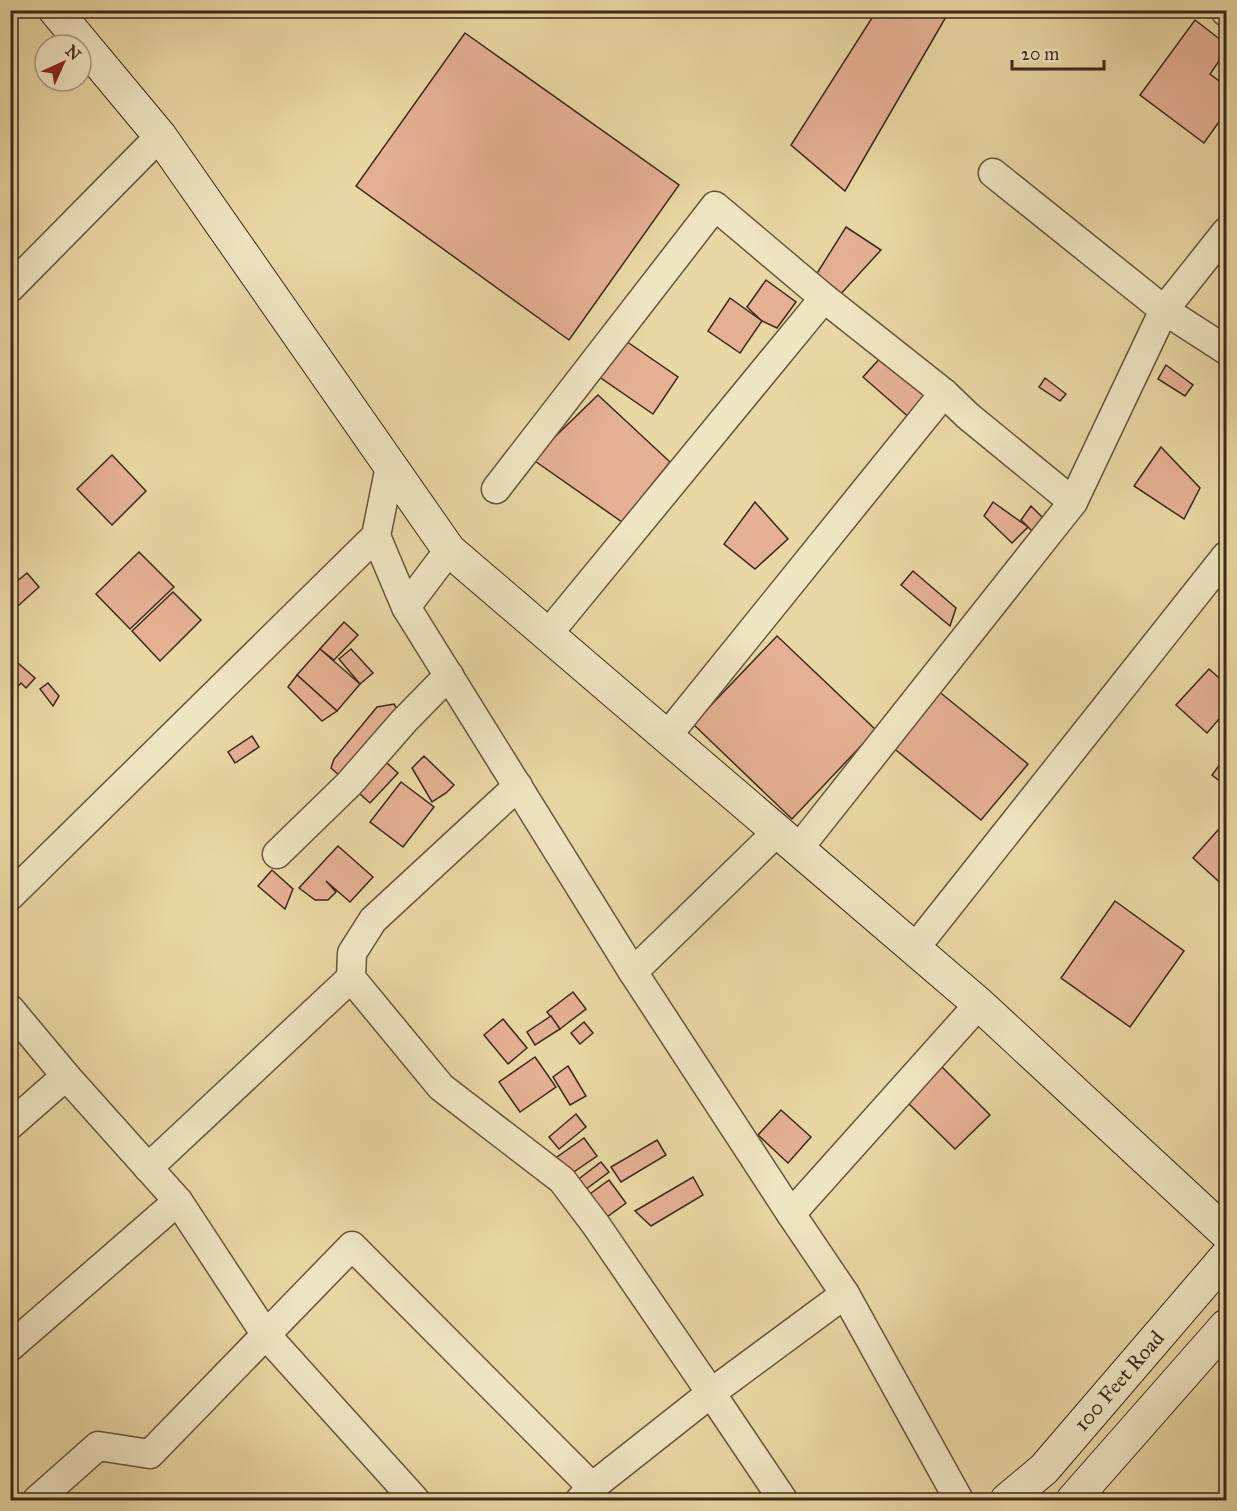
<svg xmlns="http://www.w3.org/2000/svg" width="1237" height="1511" font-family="'IM FELL Great Primer',serif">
	<rect width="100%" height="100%" fill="#e9d8a5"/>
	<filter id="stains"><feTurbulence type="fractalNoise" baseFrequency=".00333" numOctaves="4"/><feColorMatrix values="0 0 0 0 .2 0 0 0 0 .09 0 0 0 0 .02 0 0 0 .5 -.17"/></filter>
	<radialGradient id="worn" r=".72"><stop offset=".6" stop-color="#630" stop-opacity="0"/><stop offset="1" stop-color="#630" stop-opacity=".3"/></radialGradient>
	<g fill="#e6b094" stroke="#3b291b" stroke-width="1.5">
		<path d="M877,10H950L845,191L791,145Z"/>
		<path d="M1195,20L1226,44V51L1210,74L1226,86V112L1204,143L1140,95Z"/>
		<path d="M465,33L679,185L569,340L356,186Z"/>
		<path d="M846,227L881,250L838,297L816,275Z"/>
		<path d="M766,280L796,302L777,328L762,321L747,307Z"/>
		<path d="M730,298L762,321L740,353L708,331Z"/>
		<path d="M623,339L678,377L653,414L598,376Z"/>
		<path d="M883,355L931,397L911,419L863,377Z"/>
		<path d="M1166,365L1193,385L1185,396L1158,379Z"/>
		<path d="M1045,378L1066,394L1060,401L1039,387Z"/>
		<path d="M598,395L670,462L622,522L532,459Z"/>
		<path d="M1161,447L1200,488L1184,519L1134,486Z"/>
		<path d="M112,455L146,491L112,525L77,489Z"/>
		<path d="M755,502L788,539L755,569L724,544Z"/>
		<path d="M993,502L1028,527L1012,543L984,516Z"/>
		<path d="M1031,506L1046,521L1034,533L1021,520Z"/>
		<path d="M139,552L174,587L130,629L96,594Z"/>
		<path d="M913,571L956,608L950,626L901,585Z"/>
		<path d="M27,573L39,587L10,613V587Z"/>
		<path d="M173,592L201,620L160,661L132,631Z"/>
		<path d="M344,622L358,635L334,660L320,649Z"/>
		<path d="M777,636L876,730L792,819L693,724Z"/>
		<path d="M320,649L360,684L337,711L297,675Z"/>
		<path d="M351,649L373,673L360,684L339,659Z"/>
		<path d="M18,663L35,678L26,688L21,683L11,694L10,671Z"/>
		<path d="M1209,669L1226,684V711L1207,733L1176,705Z"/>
		<path d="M297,675L337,711L322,721L288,687Z"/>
		<path d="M48,683L59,696L53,706L40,689Z"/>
		<path d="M937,690L1028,764L981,820L891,746Z"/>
		<path d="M394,704L404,721L349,784L331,768L334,759L377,707Z"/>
		<path d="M252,736L259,747L235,763L228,752Z"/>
		<path d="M377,754L398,773L370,803L349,784Z"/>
		<path d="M424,756L454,785L446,793L432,802L412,768Z"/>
		<path d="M1226,756V786L1212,775Z"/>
		<path d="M401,782L434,807L403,847L370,822Z"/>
		<path d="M1219,829L1226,835V888L1193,858Z"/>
		<path d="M338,846L373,877L350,902L326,881L336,892L328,900H315L299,888Z"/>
		<path d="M272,870L293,889L285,909L258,886Z"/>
		<path d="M1115,901L1184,951L1130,1027L1061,978Z"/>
		<path d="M573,992L586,1009L560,1029L547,1012Z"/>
		<path d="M551,1016L560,1029L535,1045L527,1032Z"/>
		<path d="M503,1019L527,1048L508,1064L484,1035Z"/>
		<path d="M584,1022L593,1033L580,1044L571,1033Z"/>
		<path d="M535,1057L556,1087L520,1112L499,1082Z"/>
		<path d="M568,1066L586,1096L570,1105L553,1077Z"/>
		<path d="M942,1067L990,1115L955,1149L907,1102Z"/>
		<path d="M781,1110L811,1137L788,1163L758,1135Z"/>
		<path d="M576,1114L586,1127L559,1149L549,1137Z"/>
		<path d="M584,1138L597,1156L562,1180L550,1162Z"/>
		<path d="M657,1140L666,1155L621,1182L611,1167Z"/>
		<path d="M601,1162L609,1172L574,1198L567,1188Z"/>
		<path d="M693,1177L703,1195L651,1226L635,1211Z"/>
		<path d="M609,1180L626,1203L596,1225L579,1202Z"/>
	</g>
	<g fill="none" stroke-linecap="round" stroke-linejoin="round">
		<g stroke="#66553e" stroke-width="31">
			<g id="street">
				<path d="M1225,10L1226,12"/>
				<path d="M1226,232L1164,310L1226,350"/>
				<path d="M10,288L160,136"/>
				<path d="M824,298L944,393L968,416L1073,502"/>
				<path d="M496,489L715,206L824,298L548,634"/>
				<path d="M376,536L406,607"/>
				<path d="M449,550L406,607L633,972L791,1214L845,1294L959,1500"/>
				<path d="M667,736L944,393"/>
				<path d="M518,786L373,920L352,953L351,978L441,1087L562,1180L596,1225L711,1393L845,1294"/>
				<path d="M799,848L1073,502L1164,310L993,173"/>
				<path d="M277,854L349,784L404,721L449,675"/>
				<path d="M10,896L376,536L390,466"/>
				<path d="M915,948L1226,556"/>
				<path d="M633,972L778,831"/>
				<path d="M10,1009L66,1076L10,1125"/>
				<path d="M66,1076L178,1201"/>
				<path d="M148,1168L351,978"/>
				<path d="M791,1214L979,1004"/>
				<path d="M10,1347L178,1201L266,1335L415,1500"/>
				<path d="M37,1500L98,1446L150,1454L352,1246L592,1487"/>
				<path d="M580,1500L592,1487L711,1393L783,1500"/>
			</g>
		</g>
		<g stroke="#3b291b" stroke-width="35">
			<g id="secondary">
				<path d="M55,10L160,136L449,550L979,1004L1226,1233"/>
				<path d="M1007,1500L1044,1469L1226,1257"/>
				<path d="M1073,1500L1226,1326"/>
			</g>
		</g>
		<use href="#street" stroke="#f1e6c4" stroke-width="28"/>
		<use href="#secondary" stroke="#f1e6c4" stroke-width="33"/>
	</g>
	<g text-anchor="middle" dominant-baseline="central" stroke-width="4.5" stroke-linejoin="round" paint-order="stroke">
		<g font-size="21" fill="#3b291b" stroke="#f1e6c4">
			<text transform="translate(1119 1381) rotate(-49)">100 Feet Road</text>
		</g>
	</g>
	<rect width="1237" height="1511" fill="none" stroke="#e9d8a5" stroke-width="36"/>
	<rect x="12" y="12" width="1213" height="1487" fill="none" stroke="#3b291b" stroke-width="3"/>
	<rect x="18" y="18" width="1201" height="1475" fill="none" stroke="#3b291b" stroke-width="1.5"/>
	<g transform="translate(63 63) rotate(45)"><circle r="28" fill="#f1e6c4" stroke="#a89a80" stroke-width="1.5"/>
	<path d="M0-4.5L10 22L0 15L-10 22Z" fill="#8f2418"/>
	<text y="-9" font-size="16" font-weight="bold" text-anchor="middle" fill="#3b291b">N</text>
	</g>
	<path d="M1012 60v9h92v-9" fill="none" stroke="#3b291b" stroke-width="3"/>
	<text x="1021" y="60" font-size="18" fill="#3b291b" stroke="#f1e6c4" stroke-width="4.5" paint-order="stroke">20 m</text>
	<rect width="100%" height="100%" filter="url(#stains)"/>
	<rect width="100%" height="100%" fill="url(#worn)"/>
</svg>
